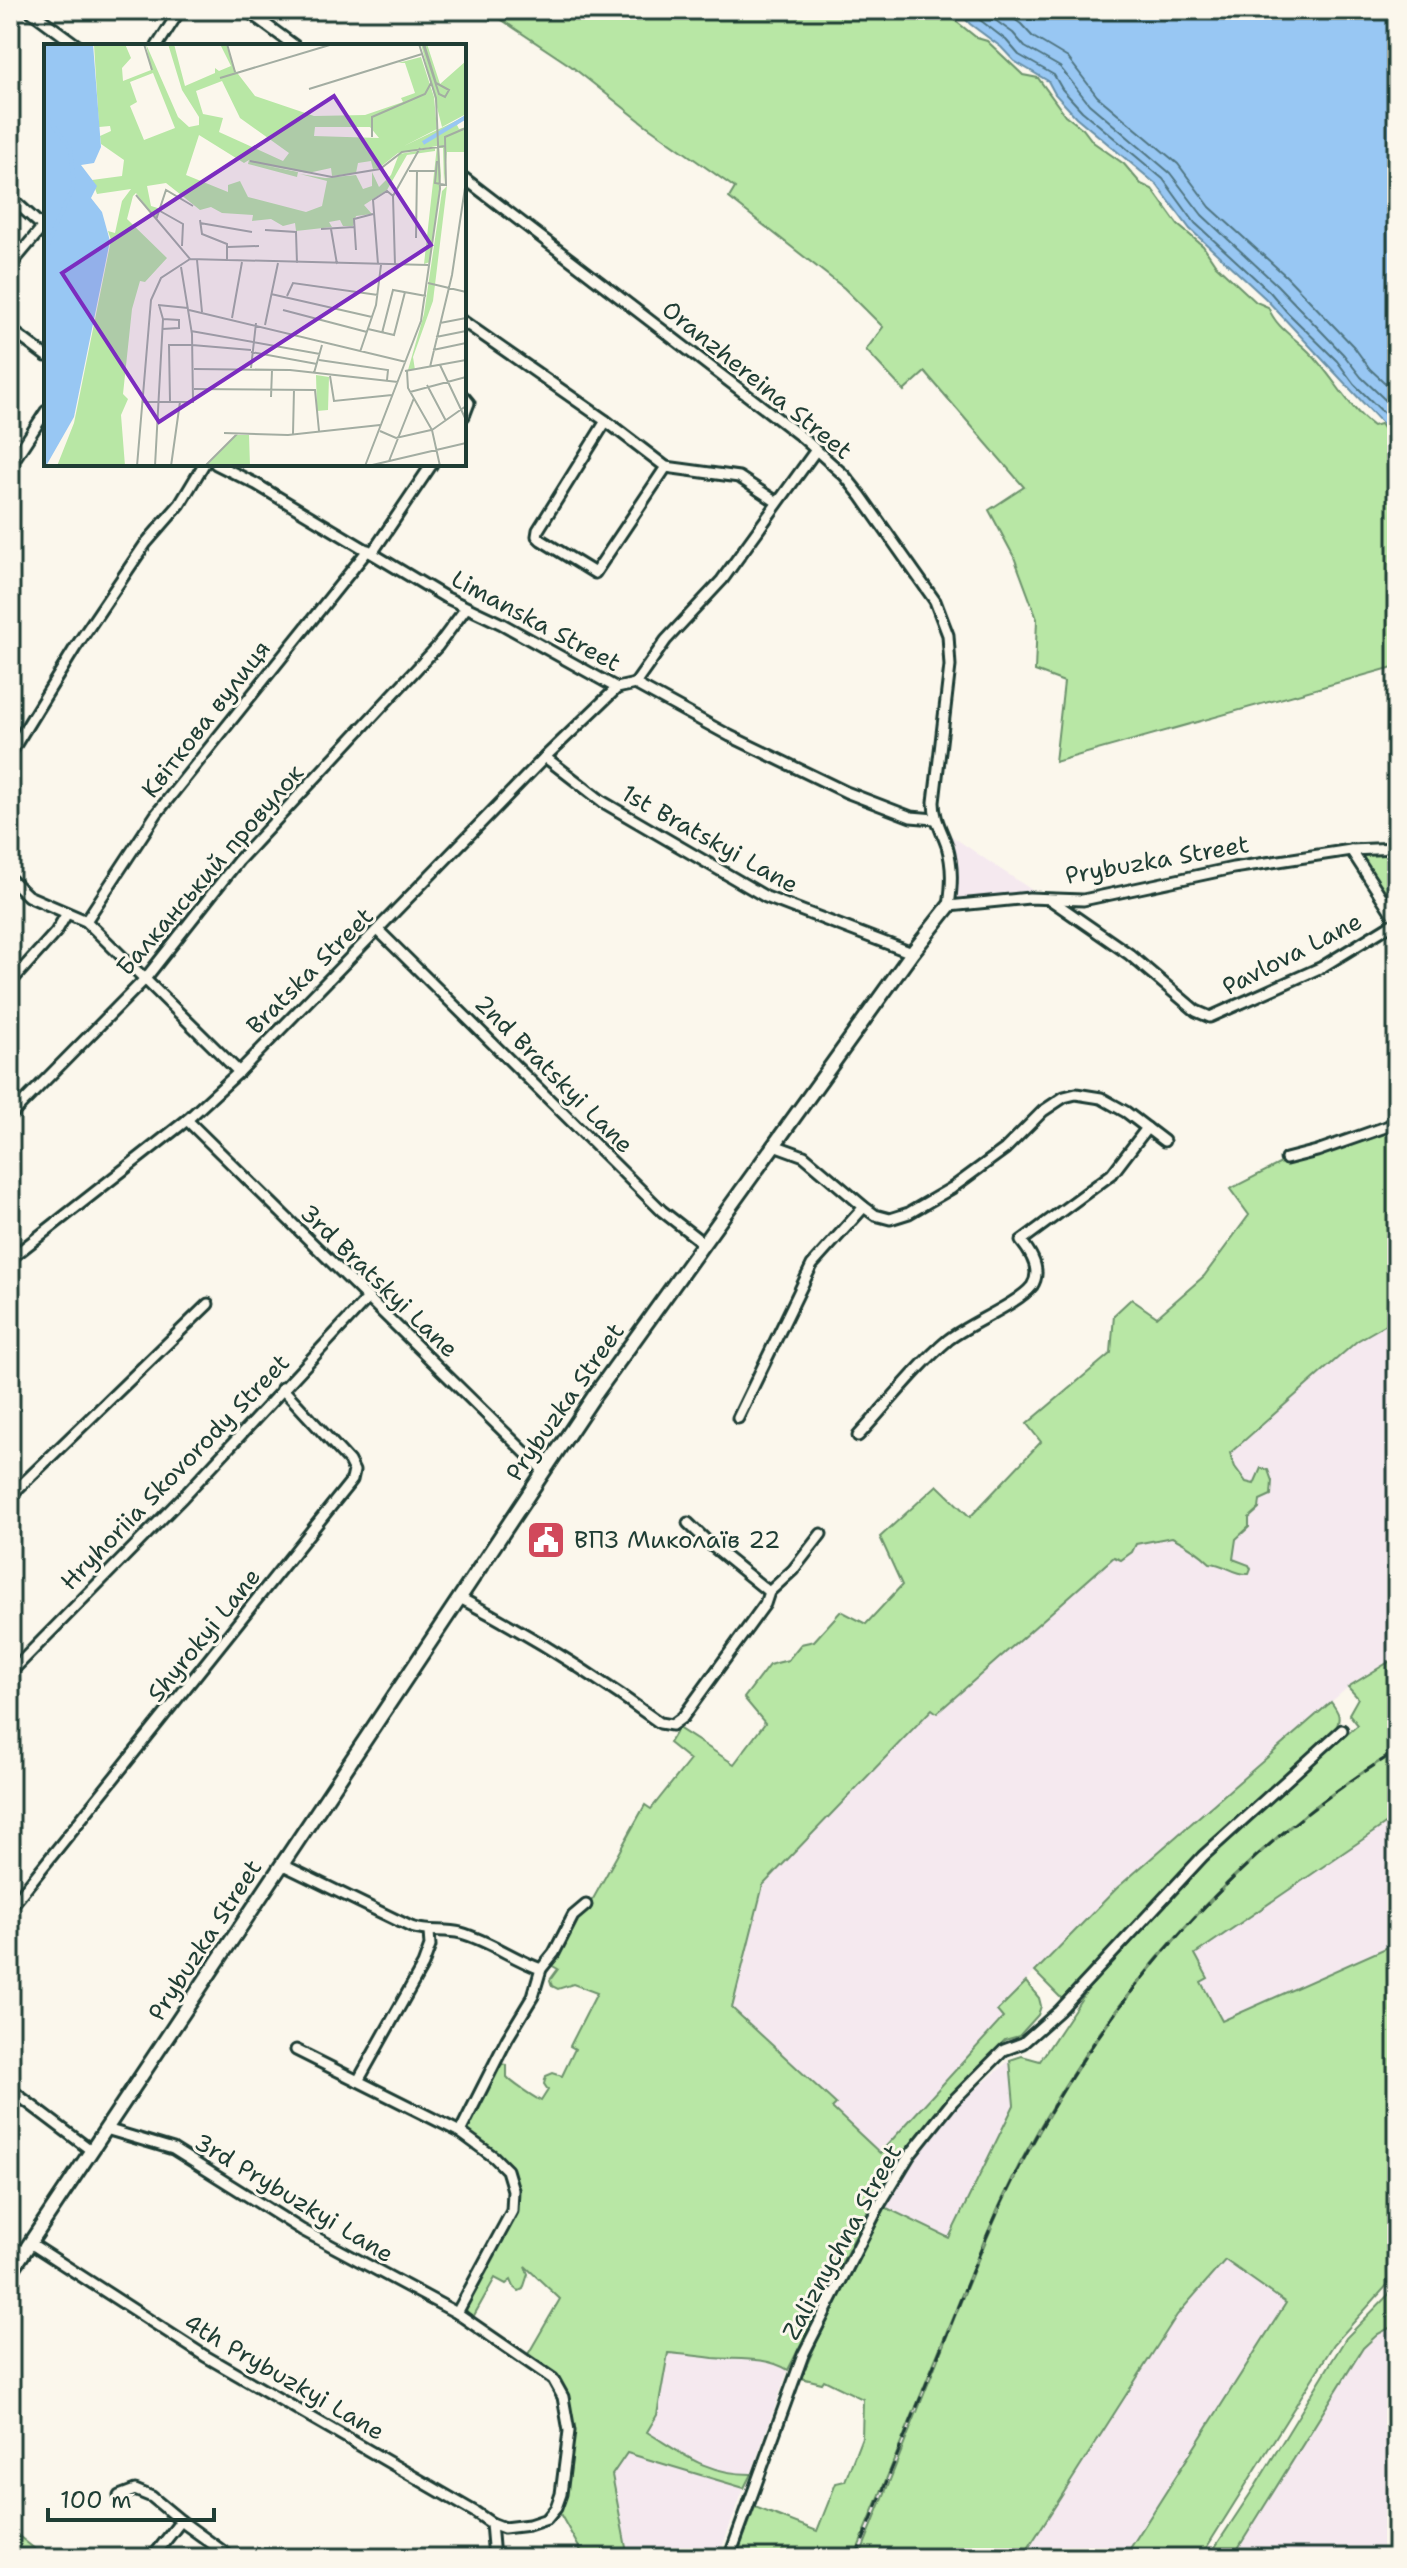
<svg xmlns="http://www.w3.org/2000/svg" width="1407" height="2568" font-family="'Shantell Sans',sans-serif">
	<rect width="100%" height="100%" fill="#fbf7ec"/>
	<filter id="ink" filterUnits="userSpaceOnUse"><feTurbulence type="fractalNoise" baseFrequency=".0125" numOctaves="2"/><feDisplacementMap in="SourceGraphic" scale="16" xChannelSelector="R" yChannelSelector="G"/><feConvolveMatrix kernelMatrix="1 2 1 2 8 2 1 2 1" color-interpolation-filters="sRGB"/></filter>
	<g filter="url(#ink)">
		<g fill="#f5e9ef">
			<path d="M943,830L997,867L1041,896L953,902Z"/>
			<path d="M1397,1318V1657L1354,1682L1117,1888L997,2011L1003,2017L881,2153L832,2108L835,2104L732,2008L763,1885L932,1709L938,1713L1357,1341Z"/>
			<path d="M1397,1750L1333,1795L1235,1878L1133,1990L1069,2081L1022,2165L982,2250L859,2558H854L980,2250L1020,2164L1067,2081L1105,2026L1152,1964L1233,1877L1279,1836L1332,1794Z"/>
			<path d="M1397,1816V1943L1222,2021L1201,1981L1208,1979L1195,1953Z"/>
			<path d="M1010,2060L1014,2105L949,2238L885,2207L914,2159L957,2105Z"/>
			<path d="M1225,2260L1286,2303L1124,2558H1022L1177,2315Z"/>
			<path d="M1397,2324V2558H1232L1363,2348L1378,2334Z"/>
			<path d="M668,2353L717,2358H745L778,2364L788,2370L751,2474H727L705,2467L646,2432L657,2415Z"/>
			<path d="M627,2453L744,2488L718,2558H628L612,2475Z"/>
		</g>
		<g fill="#b8e7a5" stroke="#6c926c" stroke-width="2">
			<path d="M487,10H942L977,38L987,41L1023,75L1038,78L1065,115L1083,129L1093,142L1124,164L1141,184L1152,189L1178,225L1203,246L1215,264L1256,302L1268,307C1276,327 1291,335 1306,349C1331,372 1346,406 1373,426L1380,424L1397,448V666L1055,762L1064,682L1035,671L1037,619L1014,557L989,510L1024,487L925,372L904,391L866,350L883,327L844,288L729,198L735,188L643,123L571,66Z"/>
			<path d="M1397,852V915L1361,859L1364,855Z"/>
			<path d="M1397,1125V1318L1357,1341L1230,1453L1235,1467L1246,1482L1254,1484L1261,1468L1268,1470L1272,1481L1271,1495L1260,1500L1259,1509L1249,1518V1527L1236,1539L1233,1559L1249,1565L1251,1569L1249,1574C1234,1575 1226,1564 1210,1563C1200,1553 1186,1544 1172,1537L1136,1544L1132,1552L1121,1560L1114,1557L937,1713L932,1709L763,1885L732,2008L836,2104L832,2108L880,2153L1003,2018L997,2011L1026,1982L1039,1998L1041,2006L1038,2015L1019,2036L1005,2040L948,2097L903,2154L873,2201L788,2370C765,2356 739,2360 713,2358C698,2356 683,2354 668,2353L657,2415L647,2432C683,2454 706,2474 751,2474L744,2488L627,2453L612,2475L628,2558H585L558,2510L570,2450L555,2377L527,2356L560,2299L525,2266L528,2274L523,2289L519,2291L514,2287L511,2280L506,2284L495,2278L472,2319L465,2308L510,2219L514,2183L466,2133L465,2128L493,2072L501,2064L507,2065V2077C512,2083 532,2096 541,2101L548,2090L544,2084L546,2076L553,2073L562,2076L575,2049L570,2046L597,1993L573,1984L558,1989L552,1986L550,1980L558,1969L549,1964L573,1919L593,1899L645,1805L651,1809L690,1760L669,1743L678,1728L734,1764L765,1723L744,1698L769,1665L788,1660L801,1644L814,1641L841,1611L866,1624L902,1585L880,1537L937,1485L970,1517L1041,1442L1027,1424L1111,1353L1114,1315L1131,1299L1157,1317L1204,1276L1249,1215L1230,1189L1287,1160Z"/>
			<path d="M1397,1657V1750C1236,1848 1108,1996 1021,2161C993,2215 971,2272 948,2328C917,2405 885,2481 854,2558H736L755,2507L817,2531L836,2483L845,2481L862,2437L863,2399L824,2380L822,2383L801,2378L818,2339L885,2207L949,2238L1014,2105L1010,2060L1022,2056L1040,2061L1088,1989L1207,1861L1269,1802L1358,1725L1349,1714L1358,1698L1348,1687Z"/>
			<path d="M1331,1702C1339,1713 1341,1716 1336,1729L1199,1852L1062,1999L1035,1972L1117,1888Z"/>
			<path d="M1397,1751V1816L1195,1954L1208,1978L1201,1982L1222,2021L1397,1943V2280L1389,2283L1334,2344L1200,2558H1124L1286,2303L1225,2260L1177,2315L1022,2558H859C888,2485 917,2412 946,2339C970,2280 993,2219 1023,2162C1109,1998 1237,1848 1397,1751Z"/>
			<path d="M1397,2289V2324L1378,2334L1363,2348L1232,2558H1208L1256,2485L1346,2338L1392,2291Z"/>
			<path d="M10,2529L46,2558H10Z"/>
		</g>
		<path fill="#98c7f3" stroke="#6890a7" stroke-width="2" d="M957,10H1397V439L1265,298L1190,229L1157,185L1076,117L1055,94L1048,81L1014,61L1001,47L970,24Z"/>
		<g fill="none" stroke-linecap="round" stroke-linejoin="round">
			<g stroke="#4f7480" stroke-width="2">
				<path d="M967,10L1006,40L1019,55L1054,75L1062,89L1082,111L1163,179L1195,223L1270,292L1287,312L1337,361L1354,384L1397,426"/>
				<path d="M981,10L1013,33L1025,47L1060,67L1089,104L1170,173L1202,215L1277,285L1344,355L1361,377L1397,411"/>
				<path d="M1002,10L1021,24L1033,37L1068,58L1097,96L1178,164L1210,207L1286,276L1354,347L1370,369L1397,394"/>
			</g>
			<g stroke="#1f3d34" stroke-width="15">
				<g id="street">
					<path d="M29,10L78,46"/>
					<path d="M246,10L295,46"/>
					<path d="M157,46L180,10"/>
					<path d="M464,178L803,438L845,476L861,496L935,601L948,635L950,666L934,802C934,819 942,831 947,846C953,867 952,885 949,906L1029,898L1083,900L1233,868L1351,850L1397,848"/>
					<path d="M10,197L43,227"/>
					<path d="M10,266L46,223"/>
					<path d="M464,322L606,421L666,467L739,477L777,502"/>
					<path d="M10,329L46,356"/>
					<path d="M464,397L469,403L464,416"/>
					<path d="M606,421L538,530L537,536L541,540L595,573L666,467"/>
					<path d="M216,464L256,484L445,597L502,624L617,688L635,684L730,736L846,792L911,817L935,819"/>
					<path d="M10,466L46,411"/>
					<path d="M372,553L432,464"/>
					<path d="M635,684L666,640L722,580L816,450"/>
					<path d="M10,754L75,648L146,543L180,504L204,464"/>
					<path d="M545,757L603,802L766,897L912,953"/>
					<path d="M1351,850L1397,921"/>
					<path d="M10,879L28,896L86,921L239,1072"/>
					<path d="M1051,900L1129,954L1196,1011L1210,1017L1322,967L1397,921"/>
					<path d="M86,921L157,813L368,550"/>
					<path d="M379,931L662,1211L703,1243"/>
					<path d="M10,983L56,932L67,913"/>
					<path d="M10,1116L145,979L238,861L437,647L466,608"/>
					<path d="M187,1120L544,1471"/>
					<path d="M774,1145L804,1156L864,1207L875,1215L890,1219L909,1213L952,1188L1005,1149L1043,1111L1064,1097L1076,1094L1101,1098L1126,1112L1164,1141"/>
					<path d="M1286,1159L1317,1151L1397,1123"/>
					<path d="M10,1259L187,1120L239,1072L545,757L617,688"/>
					<path d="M738,1418L812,1265L864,1207"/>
					<path d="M858,1436C887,1405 915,1368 948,1340C968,1324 1018,1304 1032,1286C1042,1271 1031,1253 1021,1241L1112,1174L1147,1128"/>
					<path d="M10,1496L208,1304"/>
					<path d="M688,1523L711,1545L769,1592"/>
					<path d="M460,1598C529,1634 597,1677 660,1723L672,1725L683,1717L765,1604L769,1592L793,1570L821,1534"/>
					<path d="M10,1673L183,1497L368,1298"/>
					<path d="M281,1864L411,1927C428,1933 444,1929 461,1933C490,1941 513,1959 541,1969"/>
					<path d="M10,1908L352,1480L354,1471L349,1461L282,1388"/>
					<path d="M296,2050L460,2132L494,2157L507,2170L513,2190L512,2211L457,2313"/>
					<path d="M358,2081L423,1965L430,1946L429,1932"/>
					<path d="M10,2089L92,2151"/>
					<path d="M106,2129L173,2149L302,2230L457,2313L553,2379L563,2397L569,2431L561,2494L556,2508L547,2519L529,2525L504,2528L491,2523"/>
					<path d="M460,2132L507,2039L533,1996L541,1969L554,1953L573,1916L586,1905"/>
					<path d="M30,2243L205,2356L475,2512L491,2523L494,2558"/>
					<path d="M119,2496L135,2490L152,2497L181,2521L232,2558"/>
					<path d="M152,2558L181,2521"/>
					<path d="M729,2558L803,2355L880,2204L909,2156L953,2101L1004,2050L1023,2043L1059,2011L1203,1856L1342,1730"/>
				</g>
			</g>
			<g stroke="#1f3d34" stroke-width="18">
				<path id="secondary" d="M10,2273L594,1396L912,953L949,906"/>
			</g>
			<use href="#street" stroke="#fbf7ec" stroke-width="9"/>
			<use href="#secondary" stroke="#fbf7ec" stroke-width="12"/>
			<path stroke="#1f3d34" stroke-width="3" stroke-dasharray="12 6" stroke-linecap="butt" d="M856,2558C886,2483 916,2408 947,2334C970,2276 993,2217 1022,2162C1109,1997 1237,1848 1397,1751"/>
		</g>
	</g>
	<defs>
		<g id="civic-square" transform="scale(2)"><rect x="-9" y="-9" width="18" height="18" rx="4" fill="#d1495b" stroke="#fbf7ec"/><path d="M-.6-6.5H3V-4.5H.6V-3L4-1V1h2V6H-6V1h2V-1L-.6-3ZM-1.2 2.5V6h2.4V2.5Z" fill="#fff"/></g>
	</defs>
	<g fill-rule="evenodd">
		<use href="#civic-square" x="546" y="1540"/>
	</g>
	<g text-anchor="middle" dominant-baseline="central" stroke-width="6" stroke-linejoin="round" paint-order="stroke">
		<g font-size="24" fill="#1f3d34" stroke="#fbf7ec">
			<text transform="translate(757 380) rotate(39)">Oranzhereina Street</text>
			<text transform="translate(536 621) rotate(28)">Limanska Street</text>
			<text transform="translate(206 719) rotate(-52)">Квіткова вулиця</text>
			<text transform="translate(710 839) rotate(29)">1st Bratskyi Lane</text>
			<text transform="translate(1157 860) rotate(-10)">Prybuzka Street</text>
			<text transform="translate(210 870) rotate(-49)">Балканський провулок</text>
			<text transform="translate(1292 954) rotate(-27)">Pavlova Lane</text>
			<text transform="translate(310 971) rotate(-45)">Bratska Street</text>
			<text transform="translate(554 1074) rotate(45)">2nd Bratskyi Lane</text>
			<text transform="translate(379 1281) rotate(44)">3rd Bratskyi Lane</text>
			<text transform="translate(565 1402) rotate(-55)">Prybuzka Street</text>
			<text transform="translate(175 1472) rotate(-46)">Hryhoriia Skovorody Street</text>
			<text transform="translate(204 1635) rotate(-51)">Shyrokyi Lane</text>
			<text transform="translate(205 1940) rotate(-57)">Prybuzka Street</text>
			<text transform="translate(294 2198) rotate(31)">3rd Prybuzkyi Lane</text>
			<text transform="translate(842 2242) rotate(-61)">Zaliznychna Street</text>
			<text transform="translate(284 2377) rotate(30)">4th Prybuzkyi Lane</text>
		</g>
		<g font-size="24" fill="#1f3d34" stroke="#fbf7ec" text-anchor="start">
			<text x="574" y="1540">ВПЗ Миколаїв 22</text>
		</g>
	</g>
	<g transform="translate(44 44)">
		<rect width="422" height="422" fill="#fbf7ec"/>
		<path d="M50,0H81L87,14L78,24L79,37L107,26L102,0L134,73L145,83L155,81V73L138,46L124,0H130L141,42L171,29V24L175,27L187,22L176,0H182L191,26L211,52L270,72L321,71L359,58L357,54L371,49L361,19H354L377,13L390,53L393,85L360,102L422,72L413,81L415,85L422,83V108H403L400,140L399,104H395L397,132L386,218L380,220L393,102L354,109L335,124L329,125L327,117L314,119L312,129L288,132L287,124L264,129L219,121L254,128L253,133L204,120L205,116L200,119L155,91L142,131L184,148V141L196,137L204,153L262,168L278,162L283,137L256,130L281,134L312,131L319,145L328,142V128L335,143L347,131L355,110L391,104V107L363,111L343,146L320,161L328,170L312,172L309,182H299L296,176L285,178L288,183L252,187L251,179L239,182L227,175L208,177L209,171L178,169L167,163L156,166L122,139L103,142L107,162L117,165L112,175L92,149L89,152L83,175L123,214L101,238L96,237L88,265L79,350L84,355L77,371L81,422H13L30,379L67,196L64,187L71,189L78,157L87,145L53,150L48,136L78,132L80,116L57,100L56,92L67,87L66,82L55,83ZM109,29L131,84L100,96L86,62L93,58L86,38ZM178,37L196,74L245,109L239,117L175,88L179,74L159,70L152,47ZM326,83L335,94L270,92L271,83ZM377,0H383L396,40L422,17V70L398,83ZM403,142L389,257L369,313L371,326H364L380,270L398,147ZM272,331L285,333L284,366L273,367ZM192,391H205L206,422H162Z" fill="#b8e7a5" fill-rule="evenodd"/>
		<path d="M0,0H49L57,103L50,119L37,121L53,142L47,154L58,168L66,197L30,373L2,422Z" fill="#98c7f3"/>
		<path fill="none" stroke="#98c7f3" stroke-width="4" d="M0,70L26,105L30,141L0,209M379,99L422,73"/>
		<path fill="none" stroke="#a3ada2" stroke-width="2" d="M100,0L108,26M183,0L191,28M379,0L395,50L401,53L405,46L392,39L380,0M176,34L289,0M265,45L378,10M328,93V73L381,50L387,39M206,117L288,133L336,125L358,108L401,102M393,117L391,139L402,141L401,93L422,84M365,127H392M92,151L146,215L384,221M116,167L139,180L138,202M112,176L122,146L149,162M156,176L158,190L183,200V217M156,179L208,188M277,185L310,183M287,185L293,220M221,186L252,188L253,219M372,194L373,127M184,203L215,202M312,206L310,175L329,170M153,216L158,268M334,220L329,156L343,147L349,152M351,221L349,152L376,104M384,239L422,248M227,250L328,273M243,252L249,239L334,251M114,261L144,264M145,266L362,318M239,266L323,288M188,274L198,218M396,279L422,274M221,281L234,219M118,285L135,284V276L119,275M324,285L350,291L361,248M147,287L276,310M338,289L349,246L382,252M392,293L422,287M148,301L207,306M389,306L422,299M207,308L273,320M316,308L332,261L337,221M275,316L344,326L343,336M396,321L422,376M386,323L408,231L422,137M207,324L212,279M150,325L246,326L354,338M361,327L422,316M363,327L364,344L388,386L396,422M270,329L278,301M286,332L290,357L348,351M383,341L402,377M150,345L271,346L275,387M366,348L422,333M227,353L228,326M126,357L125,301H148M99,358H149L148,290L137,223M388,386L422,362M336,387L352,394L387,386M180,389L244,391L336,381M249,390L250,345M345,417L370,354M93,422L107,256L117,234L146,215M111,422L119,275L115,261M127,422L136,358M161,422L193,390M321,422L377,277L396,145L392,54L375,0M324,422L422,399"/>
		<path fill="#7b2cbf" fill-opacity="0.15" stroke="#7b2cbf" stroke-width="4" d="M290,52L387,201L115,378L18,229Z"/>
		<rect width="422" height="422" fill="none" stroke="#1f3d34" stroke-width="4"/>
	</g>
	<rect width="1407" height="2568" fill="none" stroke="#fbf7ec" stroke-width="40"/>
	<rect x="20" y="20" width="1367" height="2528" fill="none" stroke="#1f3d34" stroke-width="3" filter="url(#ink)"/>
	<path d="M48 2508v12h166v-12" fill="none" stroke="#1f3d34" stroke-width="4"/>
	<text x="60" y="2508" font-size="24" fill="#1f3d34" stroke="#fbf7ec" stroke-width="6" paint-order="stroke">100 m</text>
</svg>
